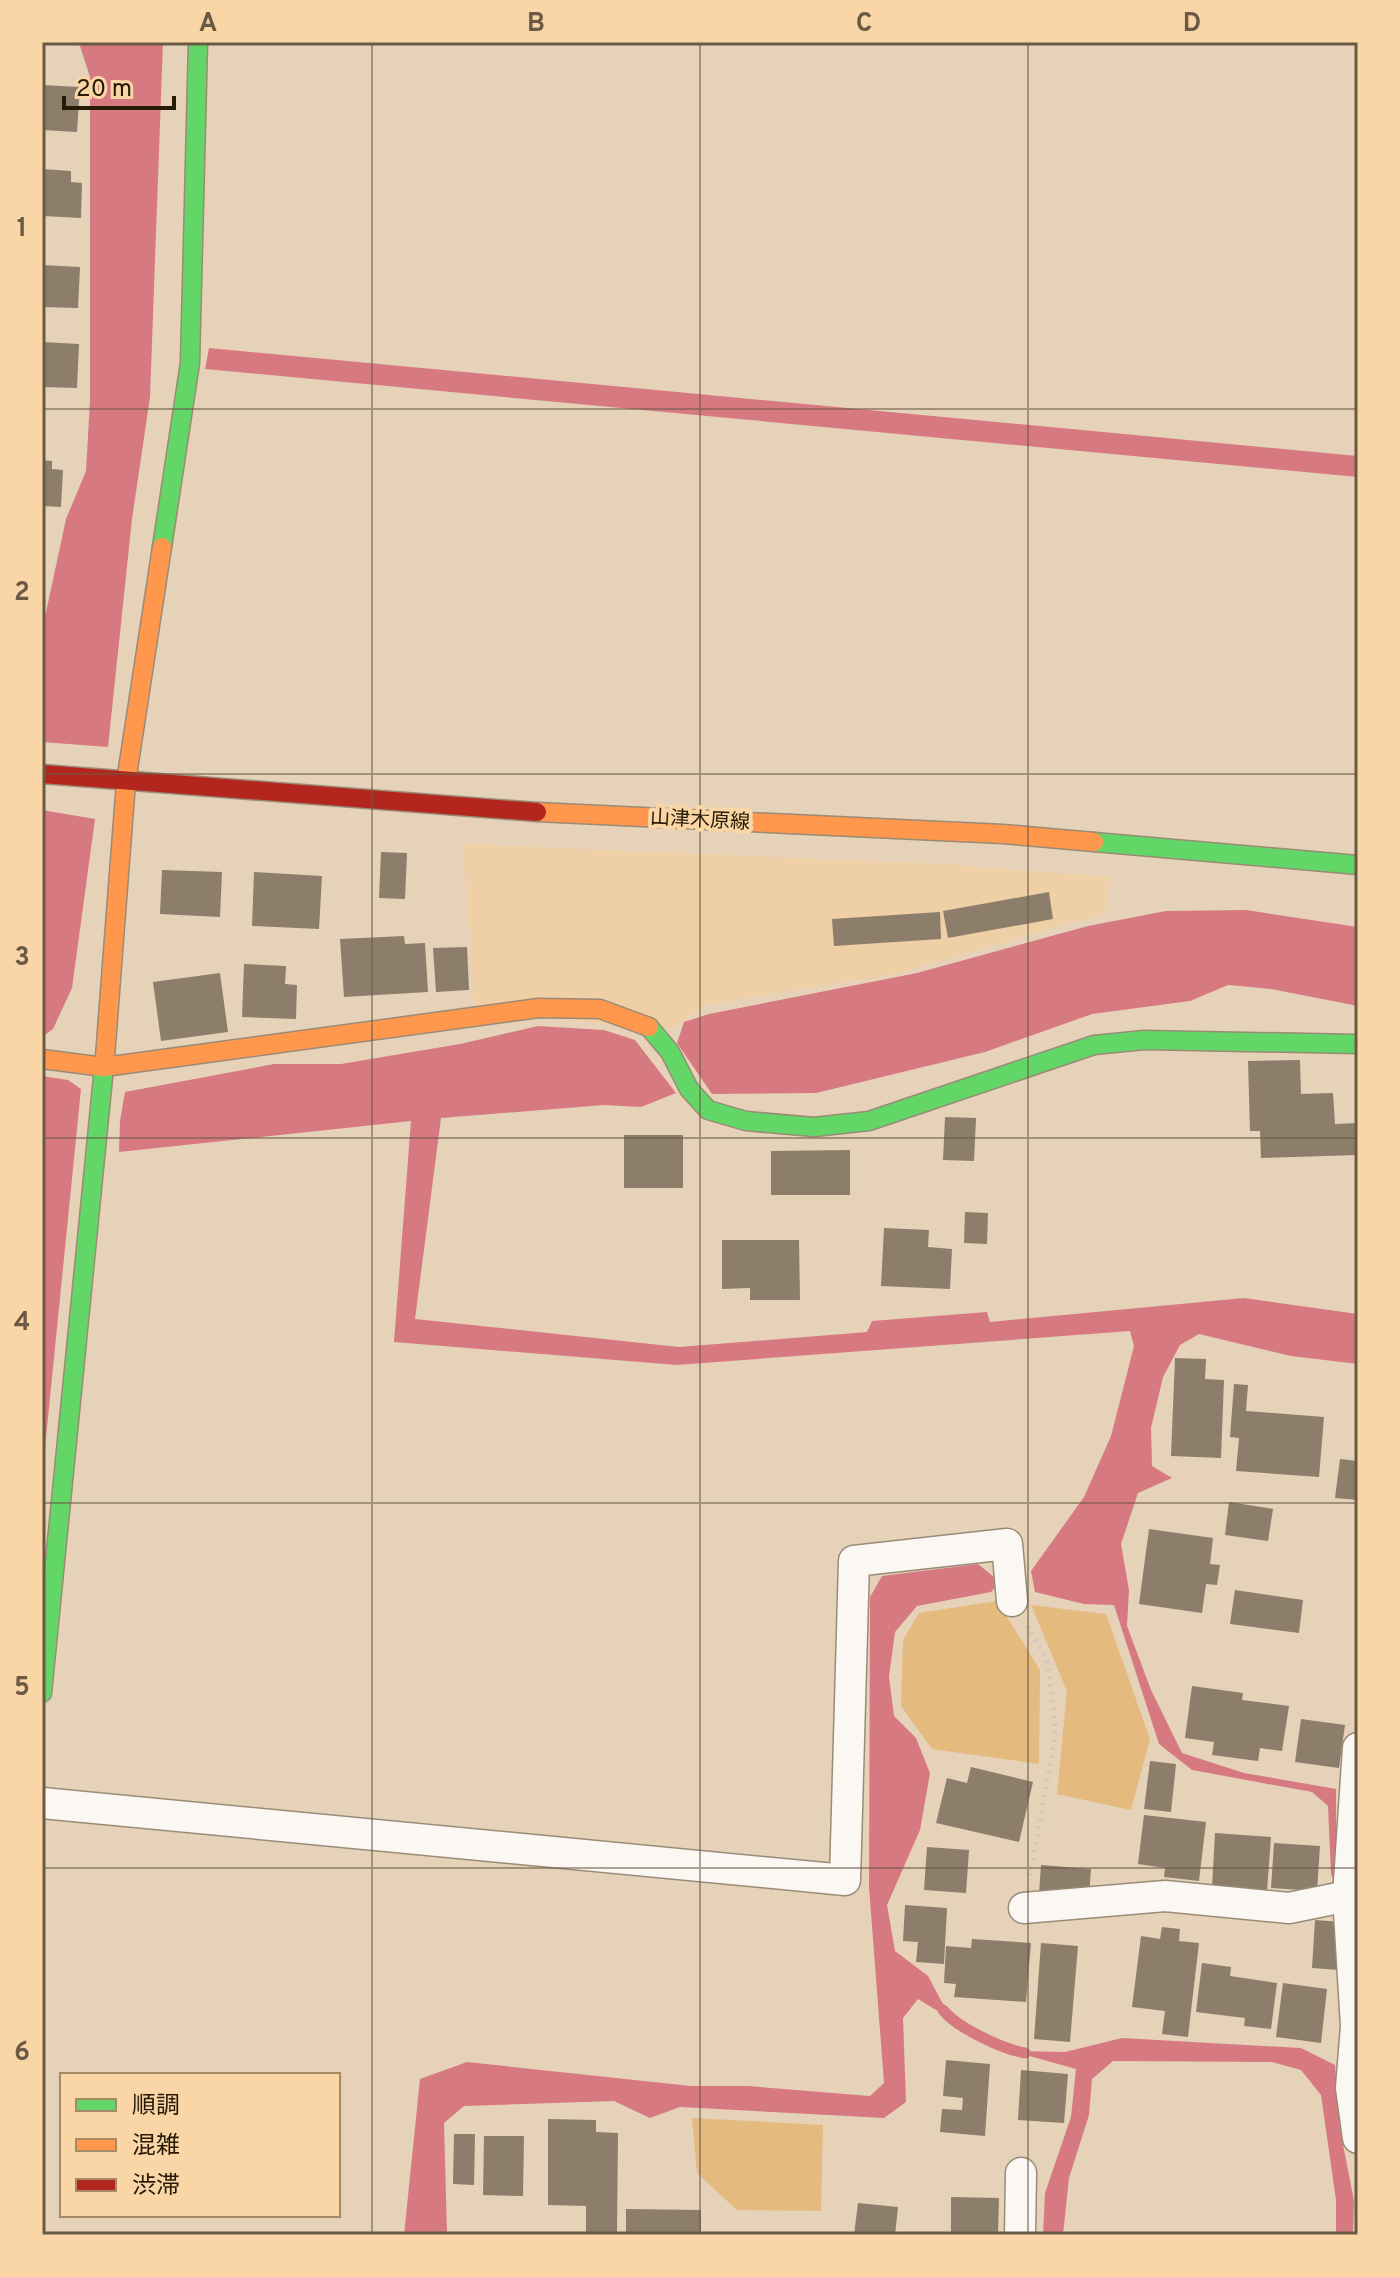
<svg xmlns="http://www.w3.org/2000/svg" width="1400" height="2277" font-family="Overpass,'Noto Sans JP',sans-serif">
	<rect width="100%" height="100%" fill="#e6d2b9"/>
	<path fill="#efcfa6" d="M463,844L942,864L1110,877L1105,913L895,974L705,1005L670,1030L475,1011Z"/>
	<g fill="#e4ba7e">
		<path d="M997,1601L1040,1670L1039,1764L932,1749L901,1706L903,1640L919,1613Z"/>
		<path d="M1031,1605L1106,1614L1150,1739L1131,1810L1057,1794L1067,1691Z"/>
		<path d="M692,2118L823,2125L821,2211L737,2210L697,2173Z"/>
	</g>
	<g fill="#d77980">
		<path d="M73,42H163L150,397L132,519L108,747L42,742V631L66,519L86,471L90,401V77L80,46Z"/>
		<path d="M209,348L1358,456V477L205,369Z"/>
		<path d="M42,810L95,819L72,988L53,1029L42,1037Z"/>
		<path d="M1246,910L1358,927V1006L1271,989L1228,985L1190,1001L1092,1014L985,1052L816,1093L712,1094L677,1043L684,1022L709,1014L917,973L1088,926L1166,911Z"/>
		<path d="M538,1026L604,1030L635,1040L676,1093L641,1107L604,1105L441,1118L415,1319L679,1347L867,1332L872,1321L987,1312L990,1322L1244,1298L1358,1314V1364L1291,1356L1199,1334L1180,1345L1163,1377L1151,1428L1152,1466L1172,1478L1138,1493L1121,1544L1129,1590L1127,1626L1151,1690L1182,1753L1244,1773L1336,1789V1887L1331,1874L1328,1806L1312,1792L1192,1770L1159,1744L1114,1605L1084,1604L1035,1592L1031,1571L1084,1497L1111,1436L1134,1346L1130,1331L677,1365L394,1342L411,1121L119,1152L120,1121L125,1092L274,1064H341L460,1044Z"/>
		<path d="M42,1076L68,1080L81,1089L42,1477Z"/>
		<path d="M978,1564L1000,1582L991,1592L917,1606L895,1632L889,1677L894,1716L916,1738L930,1773L920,1830L887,1905L895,1951L928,1976L951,2019L918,1999L903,2018L906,2102L884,2118L680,2107L650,2118L614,2101L464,2106L444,2123L447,2235H404L420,2079L467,2062L691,2086H748L870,2096L884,2083L869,1887L870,1597L882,1576Z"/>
		<path d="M1122,2038L1301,2048L1335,2065L1340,2129L1354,2201L1353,2235H1336V2200L1321,2095L1301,2070L1272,2062L1113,2061L1092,2079L1089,2115L1069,2178L1063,2235H1043L1045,2193L1071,2117L1076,2069L1012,2051L1065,2052Z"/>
	</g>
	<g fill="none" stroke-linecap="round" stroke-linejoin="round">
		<path stroke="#d77980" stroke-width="11" d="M943,2010C957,2028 1003,2049 1025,2053"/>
	</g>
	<g fill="#8c7e6b">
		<path d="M42,85L80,87L77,132L42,130Z"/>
		<path d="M42,169L71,171V182L82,183L81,218L42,216Z"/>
		<path d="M42,265L80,267L78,308L42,307Z"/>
		<path d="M42,342L79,344L77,388L42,387Z"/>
		<path d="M42,460L52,461V469L63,470L61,507L42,506Z"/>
		<path d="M381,852L407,853L405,899L379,898Z"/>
		<path d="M162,870L222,872L220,917L160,914Z"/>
		<path d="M254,872L322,876L319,929L252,926Z"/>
		<path d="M1049,892L1053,919L948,938L943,911Z"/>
		<path d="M940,912L941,939L834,946L832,919Z"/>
		<path d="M404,936L405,944L425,943L428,992L344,997L340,939Z"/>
		<path d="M467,947L469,990L436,992L433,948Z"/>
		<path d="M244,964L286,966L285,984L297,985L296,1019L242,1017Z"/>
		<path d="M220,973L228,1032L161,1041L153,982Z"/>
		<path d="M1300,1060L1301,1094L1333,1093L1335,1124L1358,1123V1155L1261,1158L1260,1131H1250L1248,1061Z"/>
		<path d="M945,1117L976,1118L974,1161L943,1160Z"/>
		<rect x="624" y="1135" width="59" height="53"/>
		<path d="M850,1150V1195H771V1151Z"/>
		<path d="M965,1212L988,1213L987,1244L964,1243Z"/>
		<path d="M884,1228L929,1230L928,1247L952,1249L950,1289L881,1286Z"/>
		<path d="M722,1240H799L800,1300H750V1288L722,1289Z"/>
		<path d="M1175,1358L1206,1359L1205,1379L1224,1380L1221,1458L1171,1456Z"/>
		<path d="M1234,1384L1248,1385L1246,1411L1324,1417L1319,1477L1236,1471L1239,1438L1230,1437Z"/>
		<path d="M1340,1459L1358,1461V1500L1335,1498Z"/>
		<path d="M1229,1502L1273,1509L1268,1541L1225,1535Z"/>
		<path d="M1149,1529L1213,1538L1210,1564L1220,1565L1217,1585L1206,1584L1202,1613L1139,1604Z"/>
		<path d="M1235,1590L1303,1600L1299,1633L1230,1624Z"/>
		<path d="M1192,1686L1243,1693L1242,1700L1289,1706L1282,1751L1260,1748L1258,1761L1212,1755L1214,1742L1185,1738Z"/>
		<path d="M1301,1719L1345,1725L1339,1768L1295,1762Z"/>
		<path d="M1150,1761L1176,1764L1171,1812L1144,1809Z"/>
		<path d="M971,1767L1033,1782L1019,1842L936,1823L947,1778L967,1783Z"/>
		<path d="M1144,1815L1206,1822L1199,1881L1164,1877L1165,1868L1138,1864Z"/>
		<path d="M1215,1833L1271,1837L1267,1891L1212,1887Z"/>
		<path d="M1274,1843L1320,1846L1317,1891L1271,1888Z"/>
		<path d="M927,1847L969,1850L966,1893L924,1890Z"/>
		<path d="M1041,1865L1091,1869L1089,1897L1039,1894Z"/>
		<path d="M905,1905L947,1908L944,1964L916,1962L918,1942L903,1941Z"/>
		<path d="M1315,1920L1342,1922L1339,1970L1312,1968Z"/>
		<path d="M1162,1927L1180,1929L1179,1941L1199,1943L1188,2037L1162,2034L1165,2011L1132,2007L1141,1936L1160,1939Z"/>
		<path d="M972,1939L1031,1943L1026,2002L954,1997L956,1984L944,1983L946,1946L971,1948Z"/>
		<path d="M1041,1943L1078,1946L1070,2042L1034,2039Z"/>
		<path d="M1202,1963L1231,1967L1230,1976L1277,1983L1271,2029L1244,2026L1245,2018L1196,2012Z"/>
		<path d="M1283,1983L1327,1989L1321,2043L1276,2037Z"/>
		<path d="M946,2060L990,2064L985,2136L940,2132L942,2109L962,2110L963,2098L943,2096Z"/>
		<path d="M1021,2070L1068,2074L1064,2123L1018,2120Z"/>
		<path d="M548,2119L596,2120V2132L618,2133L617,2233L586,2232V2206L548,2205Z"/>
		<path d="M454,2134H475L474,2185L453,2184Z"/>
		<path d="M484,2136H524L523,2196L483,2195Z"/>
		<path d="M951,2197L999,2198L998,2235H951Z"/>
		<path d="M858,2203L898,2207L895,2235H854Z"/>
		<path d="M626,2209L701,2210V2235H626Z"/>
	</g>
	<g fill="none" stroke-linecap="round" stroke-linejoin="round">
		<g stroke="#9a8b77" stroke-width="33">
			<g id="street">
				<path d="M1358,1748L1348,1896L1356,2026L1351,2088L1358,2138"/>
				<path d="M42,1803L845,1880L854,1561L1007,1544L1012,1601"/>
				<path d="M1024,1908L1165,1896L1289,1908L1348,1896"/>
				<path d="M1020,2235L1021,2173"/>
			</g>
		</g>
		<g stroke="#9a8b77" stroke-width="21">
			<g id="fast">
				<path d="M162,547L190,363L198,42"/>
				<path d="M1094,842L1358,865"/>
				<path d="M649,1027L670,1052L689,1089L708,1110L746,1121L814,1127L869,1121L1094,1045L1144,1040L1358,1044"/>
				<path d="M42,1693L105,1057"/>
			</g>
		</g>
		<g stroke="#9a8b77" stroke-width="21">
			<g id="slow">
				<path d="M537,812L1003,834L1094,842"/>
				<path d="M105,1057L126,782L162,547"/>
				<path d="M42,1059L104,1067L539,1008L600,1009L649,1027"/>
			</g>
		</g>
		<g stroke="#9a8b77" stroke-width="21">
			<path id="jam" d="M42,774L537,812"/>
		</g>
		<path stroke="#cdc7bf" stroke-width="5" stroke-dasharray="2 6" stroke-linecap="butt" d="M1027,1626L1047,1660L1056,1731L1030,1876"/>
		<use href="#street" stroke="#fbf8f4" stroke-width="30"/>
		<use href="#fast" stroke="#63d668" stroke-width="18"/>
		<use href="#slow" stroke="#ff974d" stroke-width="18"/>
		<use href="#jam" stroke="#b3261e" stroke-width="18"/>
	</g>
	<path fill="none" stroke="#6a5a45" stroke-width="2" stroke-opacity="0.55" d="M372,42V2235M700,42V2235M1028,42V2235M42,409H1358M42,774H1358M42,1138H1358M42,1503H1358M42,1868H1358"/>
	<g text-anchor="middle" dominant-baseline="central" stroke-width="8" stroke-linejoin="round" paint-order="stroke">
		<g font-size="20" fill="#271a07" stroke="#fad5a5">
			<text transform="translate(700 821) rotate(3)">山津木原線</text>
		</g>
	</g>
	<rect width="1400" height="2277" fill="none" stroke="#fad5a5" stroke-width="88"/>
	<rect x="60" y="2073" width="280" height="144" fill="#fad5a5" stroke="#a68a66" stroke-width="2"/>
	<rect x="76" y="2099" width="40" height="12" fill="#63d668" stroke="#a68a66" stroke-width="2"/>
	<text x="132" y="2113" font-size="24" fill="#271a07">順調</text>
	<rect x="76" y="2139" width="40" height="12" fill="#ff974d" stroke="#a68a66" stroke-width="2"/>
	<text x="132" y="2153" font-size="24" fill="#271a07">混雑</text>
	<rect x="76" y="2179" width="40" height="12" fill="#b3261e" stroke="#a68a66" stroke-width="2"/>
	<text x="132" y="2193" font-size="24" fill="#271a07">渋滞</text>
	<path d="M64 96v12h110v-12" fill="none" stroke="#271a07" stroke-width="4"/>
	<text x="76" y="96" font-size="24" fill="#271a07" stroke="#fad5a5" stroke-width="6" paint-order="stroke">20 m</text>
	<rect x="44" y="44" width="1312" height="2189" fill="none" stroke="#6a5a45" stroke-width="3"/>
	<g font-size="26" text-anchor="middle" font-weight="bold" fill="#6a5a45">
		<text x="208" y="31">A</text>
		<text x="536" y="31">B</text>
		<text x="864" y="31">C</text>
		<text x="1192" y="31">D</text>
		<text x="22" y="236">1</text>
		<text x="22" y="600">2</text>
		<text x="22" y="965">3</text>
		<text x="22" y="1330">4</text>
		<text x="22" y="1695">5</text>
		<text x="22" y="2060">6</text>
	</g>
</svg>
